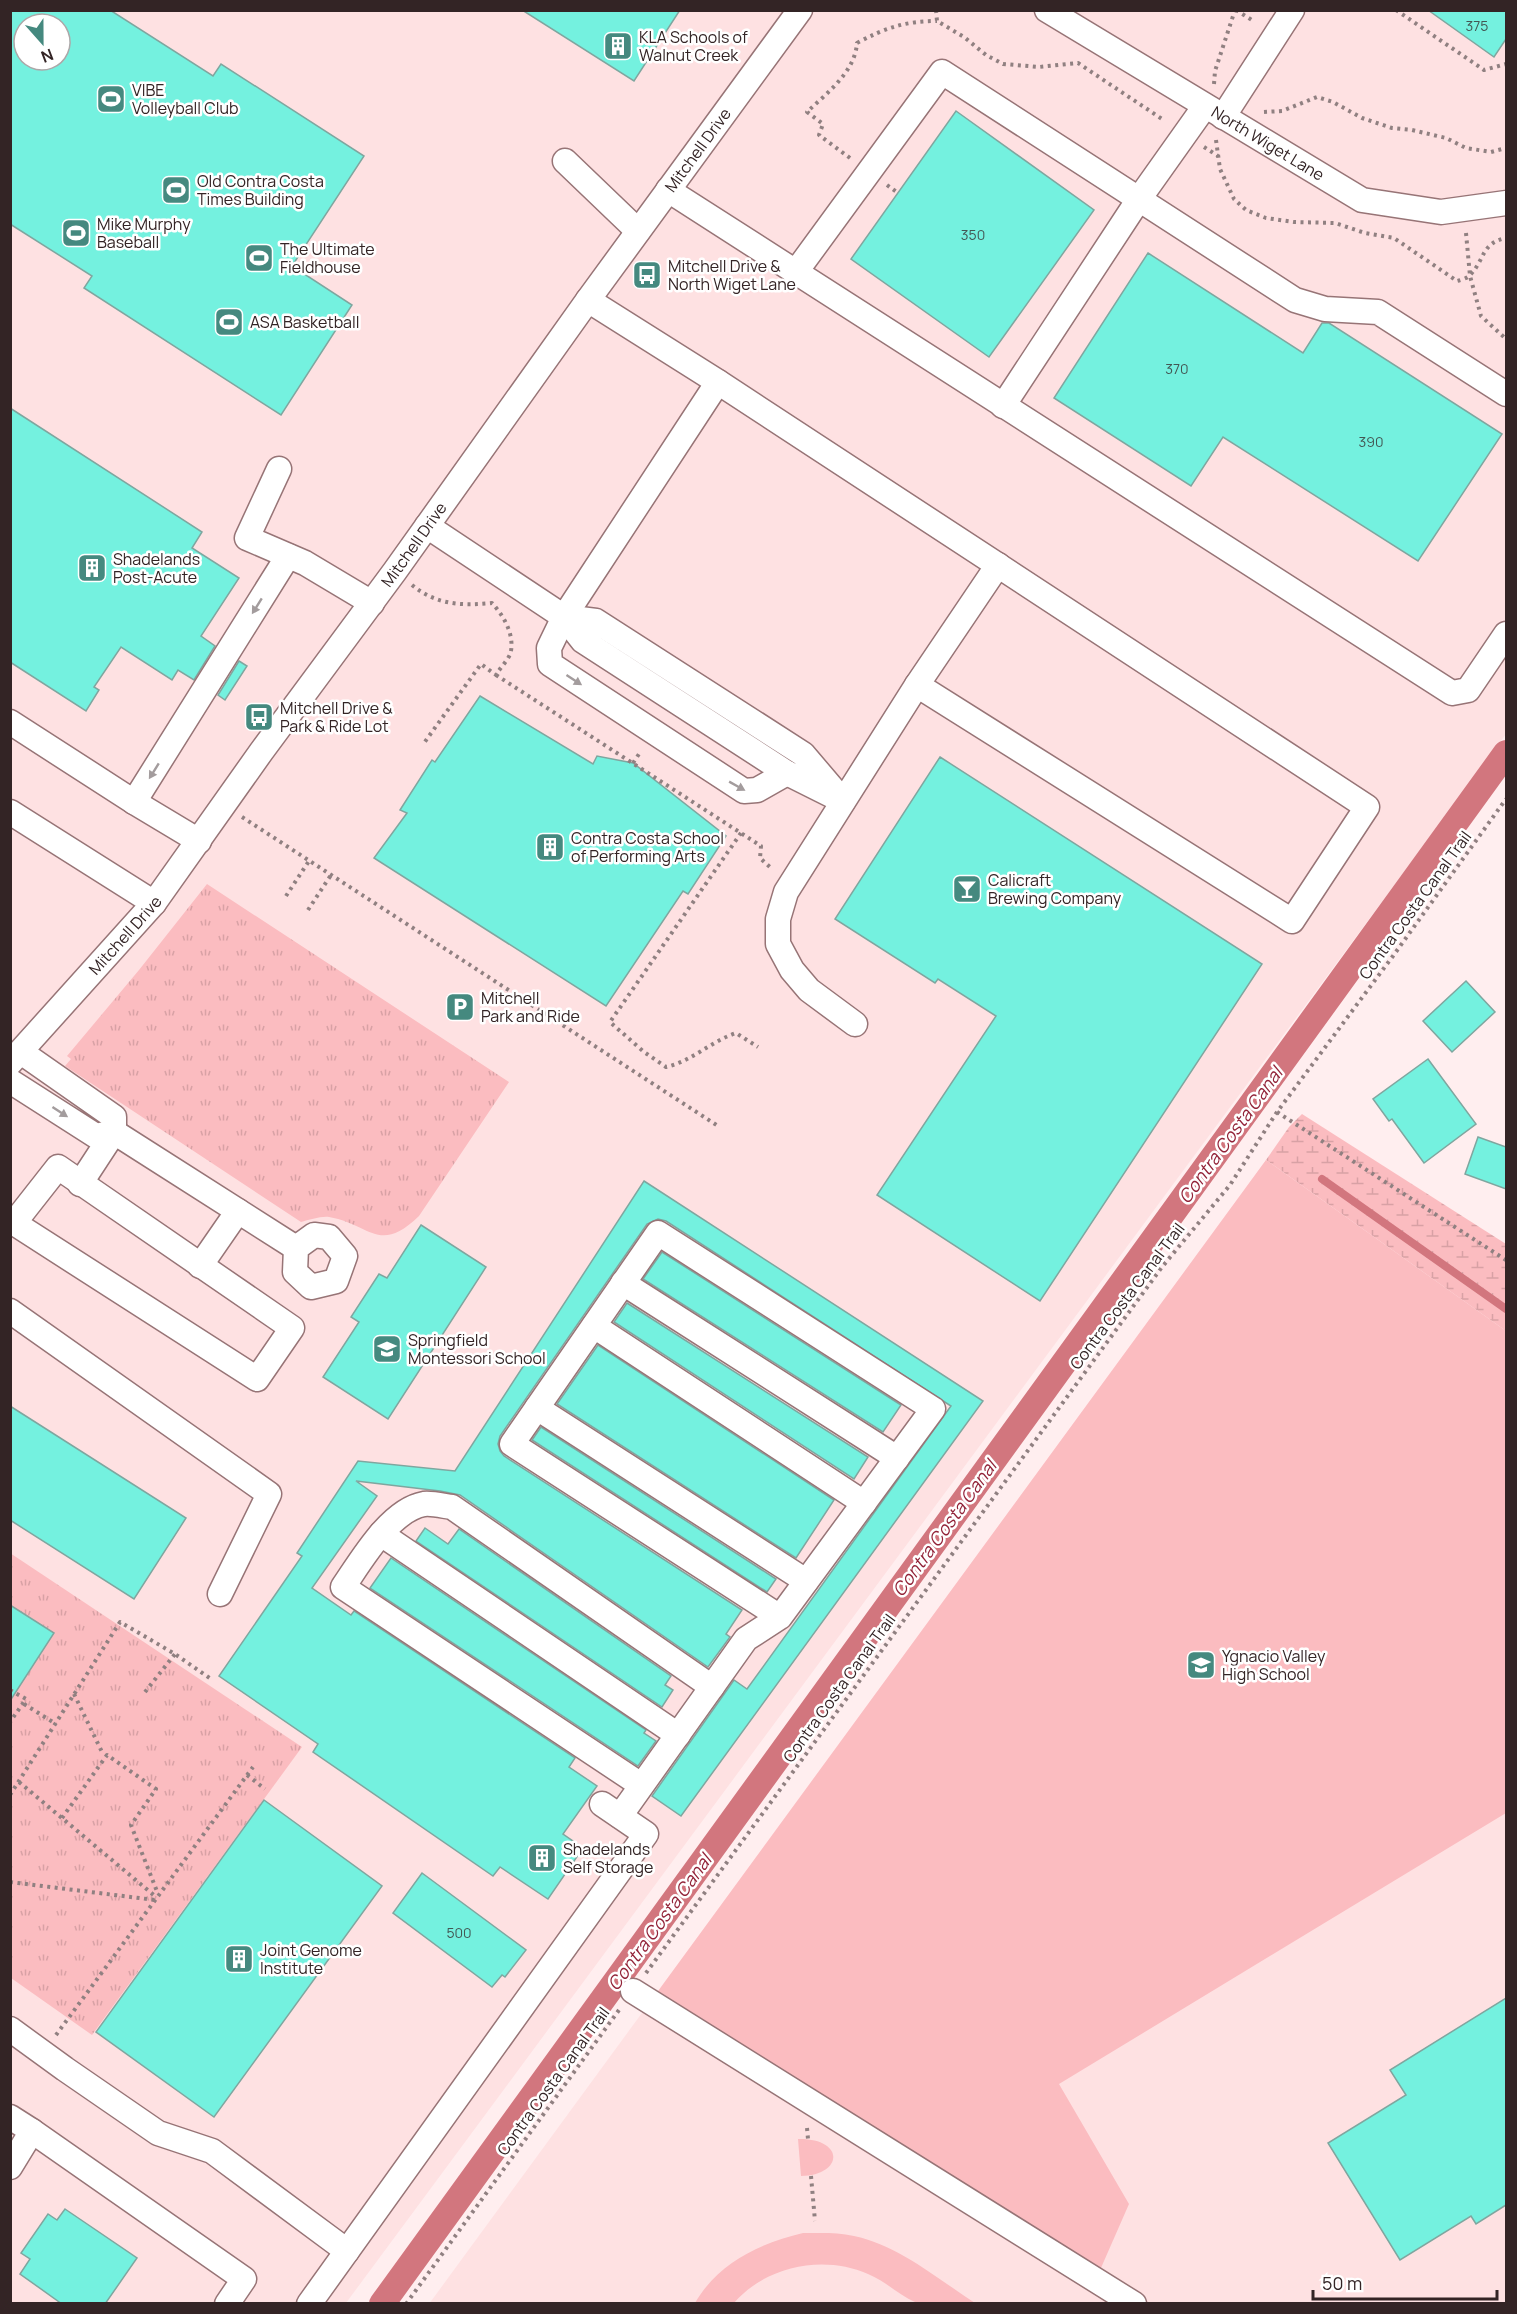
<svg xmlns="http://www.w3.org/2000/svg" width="1517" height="2314" font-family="Manrope,sans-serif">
	<defs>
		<pattern id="grass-tufts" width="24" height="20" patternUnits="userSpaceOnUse" patternTransform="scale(1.5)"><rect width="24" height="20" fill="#fbbcc0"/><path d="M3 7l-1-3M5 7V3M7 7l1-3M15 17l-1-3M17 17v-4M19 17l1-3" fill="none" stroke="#d8a1a5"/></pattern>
		<pattern id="wetland-marsh" width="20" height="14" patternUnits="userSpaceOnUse" patternTransform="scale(1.5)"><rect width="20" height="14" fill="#fbbcc0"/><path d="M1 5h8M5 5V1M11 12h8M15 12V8" fill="none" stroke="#d8a1a5"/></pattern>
	</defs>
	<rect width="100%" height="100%" fill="#ffeeef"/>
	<g fill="#fee1e2" fill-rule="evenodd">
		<path d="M11,11H1506V734L346,2303L11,2304ZM24,24H60V60H24Z"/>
		<path d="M1266,1160L1506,1331V2303L429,2304Z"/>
	</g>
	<g fill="url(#grass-tufts)">
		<path d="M207,884L509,1082L419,1216C379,1255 370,1224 329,1217C321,1216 309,1220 301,1222L65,1066L71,1059L67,1056L139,970Z"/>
		<path d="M10,1553L302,1747L92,2035L11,1978Z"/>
	</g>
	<path fill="url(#wetland-marsh)" d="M1302,1114L1506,1244V1331L1266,1160L1289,1127Z"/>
	<g fill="#fbbcc0">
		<path d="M1266,1160L1506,1331V1813L1059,2084L1129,2204L1097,2277L653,1998Z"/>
		<path d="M798,2139C845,2138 844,2175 801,2176Z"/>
		<path d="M803,2233C821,2233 837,2232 854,2236C898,2245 938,2279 975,2303C963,2304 925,2306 915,2302C899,2295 885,2281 868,2274C823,2254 766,2266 734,2303H695C718,2263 760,2243 803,2233Z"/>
	</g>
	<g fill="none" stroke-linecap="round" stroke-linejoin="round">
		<path stroke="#d2767e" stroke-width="8" d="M1322,1179L1506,1309"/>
		<path stroke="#d2767e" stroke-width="26" d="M382,2304L1506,753"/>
	</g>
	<g fill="#74f1df" stroke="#7fa69f" stroke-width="1.5" fill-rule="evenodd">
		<path d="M10,10H110L213,76L221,64L364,156L292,266L352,305L281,415L84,288L92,276L10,224ZM24,24H60V60H24Z"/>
		<path d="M522,10H680L634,81Z"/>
		<path d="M1428,10H1506V39L1494,57Z"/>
		<path d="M956,111L1094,210L989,357L851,259Z"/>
		<path d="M1148,253L1303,353L1322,323H1329L1502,434L1418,561L1223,437L1191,486L1054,398Z"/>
		<path d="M10,408L202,532L192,548L239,578L201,636L215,646L194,680L178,670L172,680L121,647L94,687L99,690L86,711L10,662Z"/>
		<path d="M239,661L247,666L225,700L218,695Z"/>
		<path d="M480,696L593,764L597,756L633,763L726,836L688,894L683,891L606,1006L374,858L407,813L400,810L432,760L435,762Z"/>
		<path d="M940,757L1262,964L1040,1301L877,1195L996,1016L938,979L935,983L835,919Z"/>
		<path d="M1466,981L1495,1012L1452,1052L1423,1021Z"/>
		<path d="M1428,1059L1476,1124L1424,1163L1392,1119L1389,1121L1373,1099Z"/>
		<path d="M1478,1137L1506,1147V1189L1465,1174Z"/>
		<path d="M644,1181L983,1401L681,1816L652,1796L734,1680L747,1689L951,1406L666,1221L658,1219L647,1224L500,1436L498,1444L500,1451L504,1456L742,1610L726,1634L730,1637L708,1667L460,1495L440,1491L356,1481L377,1496L312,1588L351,1615L354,1611L575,1758L569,1767L597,1786L563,1834L583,1848L548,1899L500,1867L493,1876L313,1752L318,1744L219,1676L302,1556L297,1553L358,1461L455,1471Z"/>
		<path d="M421,1225L486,1267L388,1419L323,1377L359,1322L351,1317L379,1274L387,1278Z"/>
		<path d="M662,1252L901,1405L883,1432L643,1279Z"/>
		<path d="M627,1303L868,1457L854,1479L614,1322Z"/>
		<path d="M598,1345L834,1500L796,1558L557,1404Z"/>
		<path d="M10,1406L186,1518L134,1599L10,1520Z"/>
		<path d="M541,1427L776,1579L767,1592L532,1440Z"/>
		<path d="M425,1528L448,1544L459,1529L671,1676L665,1685L673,1690L662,1707L416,1541Z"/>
		<path d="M391,1558L646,1730L644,1733L656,1741L638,1766L370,1588Z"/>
		<path d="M10,1605L54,1633L10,1701Z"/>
		<path d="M264,1800L382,1886L214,2117L96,2032Z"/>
		<path d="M422,1873L526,1950L505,1977L502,1975L492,1987L393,1913Z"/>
		<path d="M1506,1998V2205L1476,2224L1471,2216L1400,2260L1328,2143L1406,2095L1390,2070Z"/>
		<path d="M65,2209L137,2258L105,2304H62L20,2274L30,2259L21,2253L48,2214L57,2220Z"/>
	</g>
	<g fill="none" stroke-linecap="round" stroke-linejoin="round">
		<g stroke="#977476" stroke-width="27">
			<g id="minor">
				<path id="s1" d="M1047,10L1362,200L1441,212L1506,203"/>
				<path d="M1223,117L1292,10"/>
				<path d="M565,161L638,231"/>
				<path d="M668,190L1452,693L1468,690L1506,634"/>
				<path d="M795,273L942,72L1295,300L1325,309L1378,312L1506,394"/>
				<path d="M588,300L718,382L1367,807L1292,921L917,685"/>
				<path d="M1003,406L1139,199L1205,106"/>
				<path d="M279,469L247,538L305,563L372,603"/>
				<path d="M427,526L564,617L718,382"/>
				<path d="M564,617L596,621L803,754L843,801L787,773L583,641Z"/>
				<path d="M564,617L549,648L550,664L744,791L757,790L787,773"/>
				<path d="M10,722L134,802L199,841"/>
				<path d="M134,802L288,556"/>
				<path d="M10,812L154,903"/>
				<path d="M855,1024L809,990L792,970L778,944V919L786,892L917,685L998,565"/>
				<path id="s2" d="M10,1063L154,903L261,752L395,571L588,300L800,10"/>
				<path d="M10,1081L96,1136L114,1132V1117L21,1052"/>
				<path d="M58,1167L292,1328L257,1379L14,1223Z"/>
				<path d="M80,1184L114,1132L296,1248"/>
				<path d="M314,1235L329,1237L345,1256L336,1281L311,1287L295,1272L296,1248Z"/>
				<path d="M200,1266L238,1211"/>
				<path d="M623,1283L897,1458"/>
				<path d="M10,1311L269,1494L220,1594"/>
				<path d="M594,1326L864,1503"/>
				<path d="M537,1408L806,1581"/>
				<path d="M381,1534L678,1735"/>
				<path d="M641,1785L343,1587C361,1561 390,1510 424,1504C432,1503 444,1506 452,1507L712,1687"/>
				<path d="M620,1816L746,1639L780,1617L933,1409L658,1233L512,1444L780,1617"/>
				<path d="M633,1991L1134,2304"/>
				<path d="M10,2029L65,2069L158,2133L212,2151L347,2251"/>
				<path d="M10,2117L32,2131L10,2167"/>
				<path d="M32,2131L244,2279L227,2304"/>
				<path d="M309,2304L646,1834L602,1804"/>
			</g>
		</g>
		<g stroke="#908081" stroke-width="4" stroke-dasharray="3 4.5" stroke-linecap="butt">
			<path d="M936,10L937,21L964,37L986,55L1003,64L1039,67L1078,63L1165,121"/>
			<path d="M1236,10L1255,22"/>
			<path d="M1396,10L1484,70L1506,64"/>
			<path d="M1214,84L1215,71L1235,10"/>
			<path d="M1264,112L1282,111L1317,97L1333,102L1362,118L1392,128L1412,130L1446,138L1466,148L1491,152L1506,148"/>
			<path d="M1216,140L1220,169L1234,199L1246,210L1266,218L1294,222L1335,223L1365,233L1394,238L1457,281C1461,280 1468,278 1470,275C1485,260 1481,243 1506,238"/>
			<path d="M1204,147L1218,156"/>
			<path d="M850,158L819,135L823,124L807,112C827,93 855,72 857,43C885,28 905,21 937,21"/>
			<path d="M887,185L898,193"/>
			<path d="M1466,233L1470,276L1481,316L1506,339"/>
			<path d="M412,585C436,605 462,606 492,603C503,615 514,633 511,651C510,658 500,668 496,675L481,664L424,743"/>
			<path d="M496,675L761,846L760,858L772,869"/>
			<path d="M633,763L641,751"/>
			<path d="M242,817L718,1126"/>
			<path d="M741,833L610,1022L644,1052L666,1067C692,1061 710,1042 736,1033L758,1047"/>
			<path d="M286,896L309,861"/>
			<path d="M308,910L331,875"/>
			<path d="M1277,1112L1506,1260"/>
			<path d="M10,1690L26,1699L10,1722"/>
			<path d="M145,1692L175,1654"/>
			<path d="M74,1694L102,1752"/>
			<path d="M24,1704L56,1724"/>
			<path d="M247,1775L265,1789"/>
			<path d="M19,1782L156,1897"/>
			<path d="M10,1795L120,1622L175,1654L211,1679"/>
			<path d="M62,1818L107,1755L156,1789L131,1825L158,1894"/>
			<path d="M10,1882L155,1900"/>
			<path d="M646,1973L1162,1267L1230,1185L1277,1112L1393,956L1506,799"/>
			<path d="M56,2035L253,1767"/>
			<path d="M807,2128L808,2139"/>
			<path d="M811,2176L815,2221"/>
			<path d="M406,2304L619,2010"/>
		</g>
		<use href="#minor" stroke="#fff" stroke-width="24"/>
	</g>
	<defs><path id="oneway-solid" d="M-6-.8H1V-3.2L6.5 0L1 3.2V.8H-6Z" transform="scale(1.5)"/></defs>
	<g fill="#a39c9d">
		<use href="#oneway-solid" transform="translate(257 606) rotate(122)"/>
		<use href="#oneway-solid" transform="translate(574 680) rotate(33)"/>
		<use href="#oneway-solid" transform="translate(154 771) rotate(122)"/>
		<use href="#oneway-solid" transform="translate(737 786) rotate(29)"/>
		<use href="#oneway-solid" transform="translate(60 1112) rotate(33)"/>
	</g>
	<defs>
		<g id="building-square" transform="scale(1.5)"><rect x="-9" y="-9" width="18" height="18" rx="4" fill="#45897f" stroke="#fff"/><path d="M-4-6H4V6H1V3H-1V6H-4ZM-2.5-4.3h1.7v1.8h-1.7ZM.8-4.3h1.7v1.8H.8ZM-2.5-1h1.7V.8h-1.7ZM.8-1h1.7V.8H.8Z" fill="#fff"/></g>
		<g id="stadium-square" transform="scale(1.5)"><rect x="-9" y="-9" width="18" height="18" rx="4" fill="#45897f" stroke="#fff"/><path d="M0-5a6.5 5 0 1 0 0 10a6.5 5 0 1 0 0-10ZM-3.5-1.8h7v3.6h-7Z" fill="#fff"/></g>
		<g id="bus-square" transform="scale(1.5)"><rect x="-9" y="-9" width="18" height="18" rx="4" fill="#45897f" stroke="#fff"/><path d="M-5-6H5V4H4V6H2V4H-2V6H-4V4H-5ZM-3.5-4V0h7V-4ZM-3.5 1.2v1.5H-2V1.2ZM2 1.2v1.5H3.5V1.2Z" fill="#fff"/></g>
		<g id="bar-square" transform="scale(1.5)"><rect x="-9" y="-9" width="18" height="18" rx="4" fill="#45897f" stroke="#fff"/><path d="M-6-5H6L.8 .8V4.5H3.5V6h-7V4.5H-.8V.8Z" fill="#fff"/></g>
		<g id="parking-square" transform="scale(1.5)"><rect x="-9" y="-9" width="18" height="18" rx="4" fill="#45897f" stroke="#fff"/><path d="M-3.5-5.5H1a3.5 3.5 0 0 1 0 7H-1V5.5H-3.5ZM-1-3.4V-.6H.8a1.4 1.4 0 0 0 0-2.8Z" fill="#fff"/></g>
		<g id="school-square" transform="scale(1.5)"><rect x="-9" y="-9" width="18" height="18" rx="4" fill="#45897f" stroke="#fff"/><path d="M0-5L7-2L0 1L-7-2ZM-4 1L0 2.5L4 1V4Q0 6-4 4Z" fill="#fff"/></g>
	</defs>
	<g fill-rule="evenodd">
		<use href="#building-square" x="618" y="46"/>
		<use href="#stadium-square" x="111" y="99"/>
		<use href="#stadium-square" x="176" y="190"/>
		<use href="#stadium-square" x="76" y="233"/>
		<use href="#stadium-square" x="259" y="258"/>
		<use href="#bus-square" x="647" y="275"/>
		<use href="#stadium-square" x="229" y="322"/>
		<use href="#building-square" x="92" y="568"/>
		<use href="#bus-square" x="259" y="717"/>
		<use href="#building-square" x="550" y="847"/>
		<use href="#bar-square" x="967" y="889"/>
		<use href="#parking-square" x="460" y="1007"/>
		<use href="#school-square" x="387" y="1349"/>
		<use href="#school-square" x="1201" y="1665"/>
		<use href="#building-square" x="542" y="1858"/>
		<use href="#building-square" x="239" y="1959"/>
	</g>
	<g text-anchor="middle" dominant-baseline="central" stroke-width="5" stroke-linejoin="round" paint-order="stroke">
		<g font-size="14" fill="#435754">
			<text x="1477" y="25">375</text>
			<text x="973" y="234">350</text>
			<text x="1177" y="368">370</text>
			<text x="1371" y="441">390</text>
			<text x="459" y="1932">500</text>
		</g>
		<g font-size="16" fill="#332425" stroke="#fff" text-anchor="start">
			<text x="639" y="37">KLA Schools of<tspan x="639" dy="18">Walnut Creek</tspan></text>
			<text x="132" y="90">VIBE<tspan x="132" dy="18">Volleyball Club</tspan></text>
			<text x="197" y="181">Old Contra Costa<tspan x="197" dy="18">Times Building</tspan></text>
			<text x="97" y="224">Mike Murphy<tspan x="97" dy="18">Baseball</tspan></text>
			<text x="280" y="249">The Ultimate<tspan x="280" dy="18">Fieldhouse</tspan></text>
			<text x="668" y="266">Mitchell Drive &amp;<tspan x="668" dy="18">North Wiget Lane</tspan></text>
			<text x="250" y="322">ASA Basketball</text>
			<text x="113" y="559">Shadelands<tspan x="113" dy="18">Post-Acute</tspan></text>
			<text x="280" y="708">Mitchell Drive &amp;<tspan x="280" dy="18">Park &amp; Ride Lot</tspan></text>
			<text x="571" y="838">Contra Costa School<tspan x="571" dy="18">of Performing Arts</tspan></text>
			<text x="988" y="880">Calicraft<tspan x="988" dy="18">Brewing Company</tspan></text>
			<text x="481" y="998">Mitchell<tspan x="481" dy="18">Park and Ride</tspan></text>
			<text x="408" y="1340">Springfield<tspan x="408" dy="18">Montessori School</tspan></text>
			<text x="1222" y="1656">Ygnacio Valley<tspan x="1222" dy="18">High School</tspan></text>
			<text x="563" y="1849">Shadelands<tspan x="563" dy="18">Self Storage</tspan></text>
			<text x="260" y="1950">Joint Genome<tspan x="260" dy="18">Institute</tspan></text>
		</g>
		<g font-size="16" fill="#332425" stroke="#fff">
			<text stroke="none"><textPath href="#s1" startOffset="258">North Wiget Lane</textPath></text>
			<text stroke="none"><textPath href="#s2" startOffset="1144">Mitchell Drive</textPath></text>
			<text stroke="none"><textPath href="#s2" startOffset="658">Mitchell Drive</textPath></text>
			<text transform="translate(1415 905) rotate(-54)">Contra Costa Canal Trail</text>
			<text stroke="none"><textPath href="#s2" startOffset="172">Mitchell Drive</textPath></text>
			<text transform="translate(1127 1296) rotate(-53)">Contra Costa Canal Trail</text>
			<text transform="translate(839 1688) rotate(-54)">Contra Costa Canal Trail</text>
			<text transform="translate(553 2081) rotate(-54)">Contra Costa Canal Trail</text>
		</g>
		<g font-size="18" font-style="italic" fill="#922338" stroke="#fff">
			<text transform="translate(1230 1135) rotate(-54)">Contra Costa Canal</text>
			<text transform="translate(944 1528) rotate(-54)">Contra Costa Canal</text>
			<text transform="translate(659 1922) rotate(-54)">Contra Costa Canal</text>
		</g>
	</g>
	<rect width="1517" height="2314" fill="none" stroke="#332425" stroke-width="24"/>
	<g transform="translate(42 42) rotate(159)"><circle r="28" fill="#ffffff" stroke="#ada7a8" stroke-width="1.5"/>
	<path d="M0-4.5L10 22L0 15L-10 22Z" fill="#45897f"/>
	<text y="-9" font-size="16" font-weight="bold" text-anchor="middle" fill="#332425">N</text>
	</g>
	<path d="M1313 2290v9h184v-9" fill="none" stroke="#332425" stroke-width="3"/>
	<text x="1322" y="2290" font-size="18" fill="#332425" stroke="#ffffff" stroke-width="4.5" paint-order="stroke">50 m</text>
</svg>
